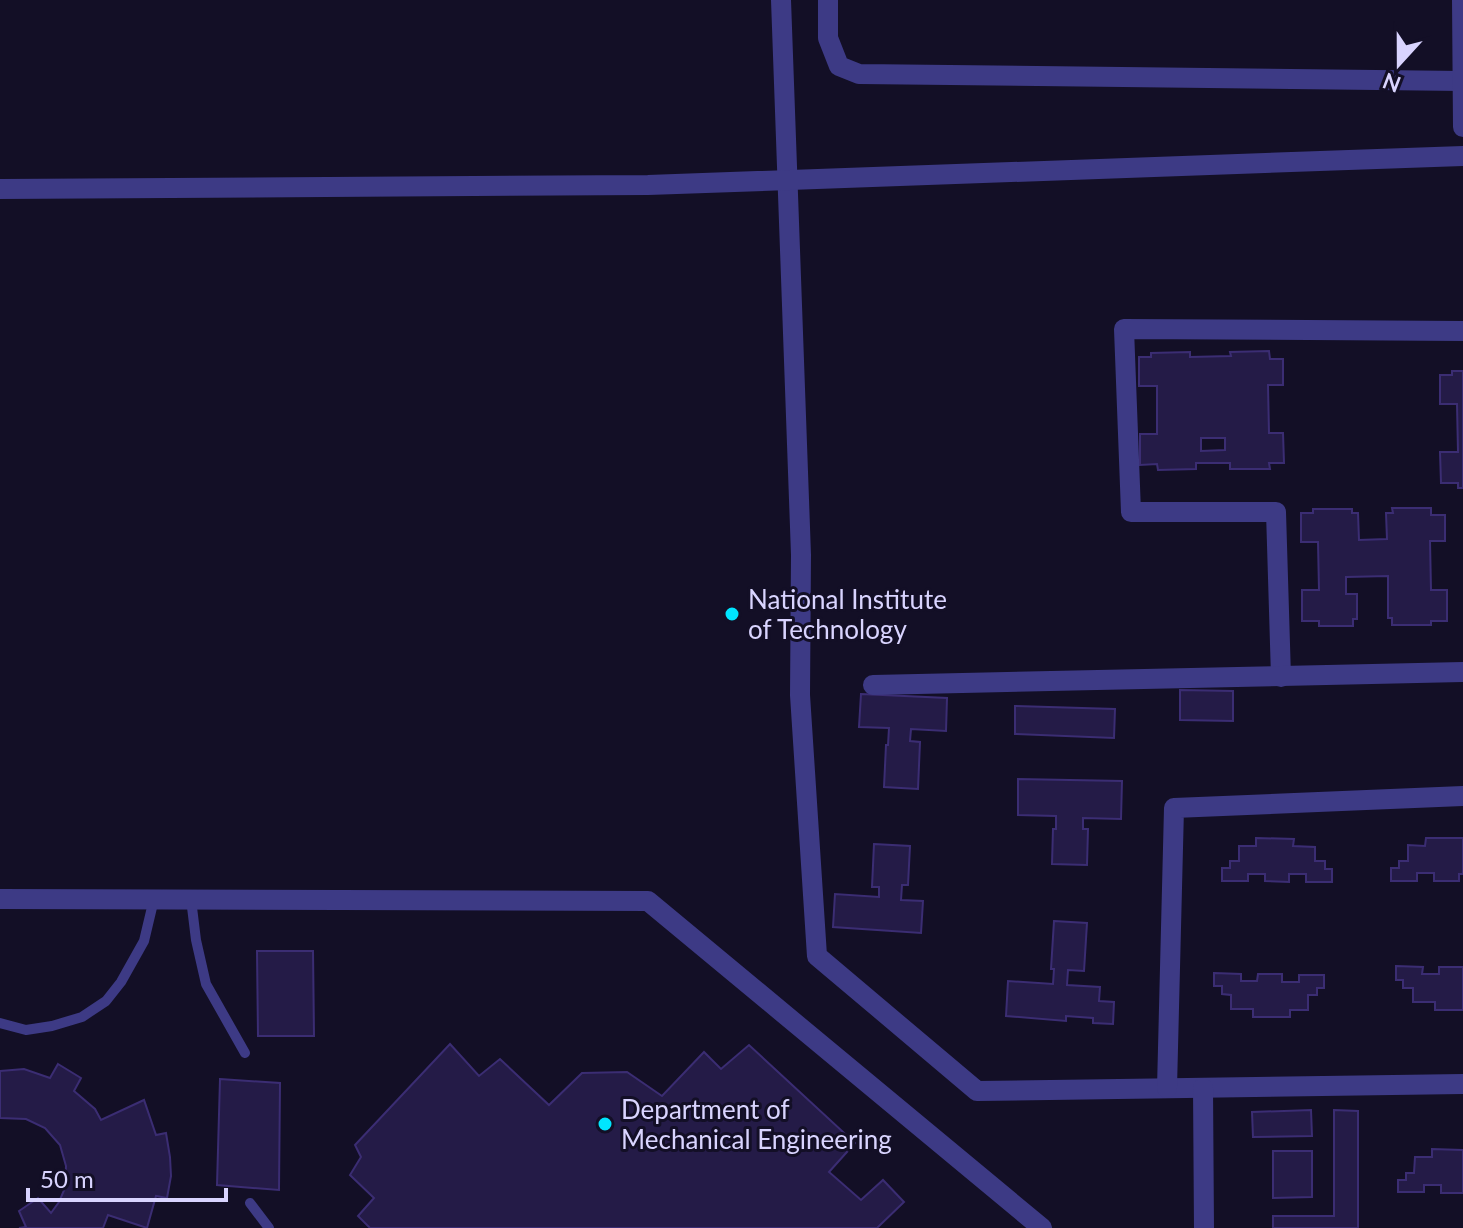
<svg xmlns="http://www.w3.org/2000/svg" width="1463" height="1228" font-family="Lato,sans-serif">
	<rect width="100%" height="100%" fill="#130f26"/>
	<g fill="#241b47" stroke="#3b2d73" stroke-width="2" fill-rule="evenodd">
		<path d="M1269,351L1270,359H1283V385H1268L1269,433H1283L1284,463H1269L1270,469H1230V463H1196V469L1158,470L1157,464L1140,465V434H1157V386H1139V357H1151V353L1190,352V357L1231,356L1230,352ZM1201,438H1225V450L1201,451Z"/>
		<path d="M1452,371H1463V488H1458V483H1441L1440,452H1458L1457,404H1440V375H1452Z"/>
		<path d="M1392,508H1431V515H1445V541H1430L1431,590H1447V621H1431V625H1392V618H1388V576L1346,577V594H1357V619H1353V626H1319V621H1302V590H1319L1318,542H1301V513H1313V509H1352V513H1358L1359,540L1387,539L1386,513H1393Z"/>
		<path d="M1180,690L1233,691V721L1180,720Z"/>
		<path d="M861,694L947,698L946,731L911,729L910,741L920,742L918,789L884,787L886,745H888L889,728L859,727Z"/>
		<path d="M1015,706L1115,709L1114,738L1015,734Z"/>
		<path d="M1018,779L1122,781L1121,819L1083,818V829H1088L1087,865L1052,864L1053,829H1056V816L1018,815Z"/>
		<path d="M1256,838L1294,839L1293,846L1315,847V861H1325V869H1332V882H1306V874H1289V882L1265,881V874H1248V881H1222V868H1230V861H1239V846H1256Z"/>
		<path d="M1426,838H1463V874H1459V881H1434V873H1417V881H1391V868H1399V861H1408V845L1425,846Z"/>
		<path d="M874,844L910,846L908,885H902L901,900L923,901L921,933L833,927L835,894L879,897V887H872Z"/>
		<path d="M1054,921L1087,923L1084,971L1068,970L1067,985L1100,987L1099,1001L1114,1002L1113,1024L1093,1023V1018L1066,1016V1021L1006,1016L1008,981L1053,984L1054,969H1051Z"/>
		<path d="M257,951H313L314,1036H258Z"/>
		<path d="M1396,966L1423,967L1422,974H1439V967H1463V1010H1435V1002H1413V988H1403V980H1396Z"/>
		<path d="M1214,973L1241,974V981H1257L1258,974H1282V982H1299V975H1324V988H1317V995H1308V1010H1290V1017H1253V1009H1231V995L1222,994V986H1214Z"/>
		<path d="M450,1044L479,1076L500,1059L549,1105L582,1073L627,1072L662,1096L704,1052L721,1069L749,1045L855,1143L829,1172L861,1200L883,1180L904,1202L877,1228H370L358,1216L374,1198L350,1175L361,1157L355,1145Z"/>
		<path d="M58,1064L81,1078L74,1091L95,1109L101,1120L144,1100L156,1135L166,1133L170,1157L171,1176L167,1198L156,1196L147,1228L108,1215L103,1228H19L26,1227L19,1211L38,1198L51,1213L59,1202L65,1188L66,1166L60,1145L45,1128L26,1119L0,1118V1071L24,1069L50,1078Z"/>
		<path d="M220,1079L280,1083L279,1190L217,1185Z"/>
		<path d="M1311,1110L1312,1136L1253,1137L1252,1112Z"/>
		<path d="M1334,1110L1358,1111V1228H1273V1216H1334Z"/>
		<path d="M1432,1149L1463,1150V1193H1441V1185H1424V1192H1398V1180H1406V1173H1414L1415,1157H1432Z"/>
		<path d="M1273,1151H1312V1197L1273,1198Z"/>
	</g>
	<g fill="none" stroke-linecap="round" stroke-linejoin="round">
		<g stroke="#3d3a85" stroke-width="10">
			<path d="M191,899L196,940L206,984L245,1053"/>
			<path d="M0,1023L26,1030L52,1026L82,1017L106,1001L121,982L144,941L154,899"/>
			<path d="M250,1203L269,1228"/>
		</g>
		<g stroke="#3d3a85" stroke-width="20">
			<path d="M781,0L801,555L800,695L817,956L977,1091L1463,1084"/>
			<path d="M828,0V38L839,66L859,74L1462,81"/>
			<path d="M1462,0L1463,127"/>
			<path d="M0,189L648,185L1463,156"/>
			<path d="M1281,677L1276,512H1131L1124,329L1463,331"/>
			<path d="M873,685L1463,672"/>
			<path d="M0,899L648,901L1042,1228"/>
			<path d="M1167,1088L1174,808L1463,796"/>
			<path d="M1203,1088L1204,1228"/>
		</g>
	</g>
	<g fill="#00e5ff" stroke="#130f26" stroke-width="3">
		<circle cx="732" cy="614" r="8"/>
		<circle cx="605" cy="1124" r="8"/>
	</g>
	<g text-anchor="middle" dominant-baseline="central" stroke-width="6" stroke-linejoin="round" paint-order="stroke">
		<g font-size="26" fill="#d9d4ff" stroke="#130f26" text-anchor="start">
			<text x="748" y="599">National Institute<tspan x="748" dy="30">of Technology</tspan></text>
			<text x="621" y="1109">Department of<tspan x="621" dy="30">Mechanical Engineering</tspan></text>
		</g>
	</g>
	<g transform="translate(1399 64) rotate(201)" stroke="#130f26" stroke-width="6" paint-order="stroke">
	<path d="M0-6L14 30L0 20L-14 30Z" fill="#d9d4ff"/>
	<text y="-12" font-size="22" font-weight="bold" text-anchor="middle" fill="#d9d4ff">N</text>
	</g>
	<path d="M28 1188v12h198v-12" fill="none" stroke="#d9d4ff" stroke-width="4"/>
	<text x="40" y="1188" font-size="24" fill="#d9d4ff" stroke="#130f26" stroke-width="6" paint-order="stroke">50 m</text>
</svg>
